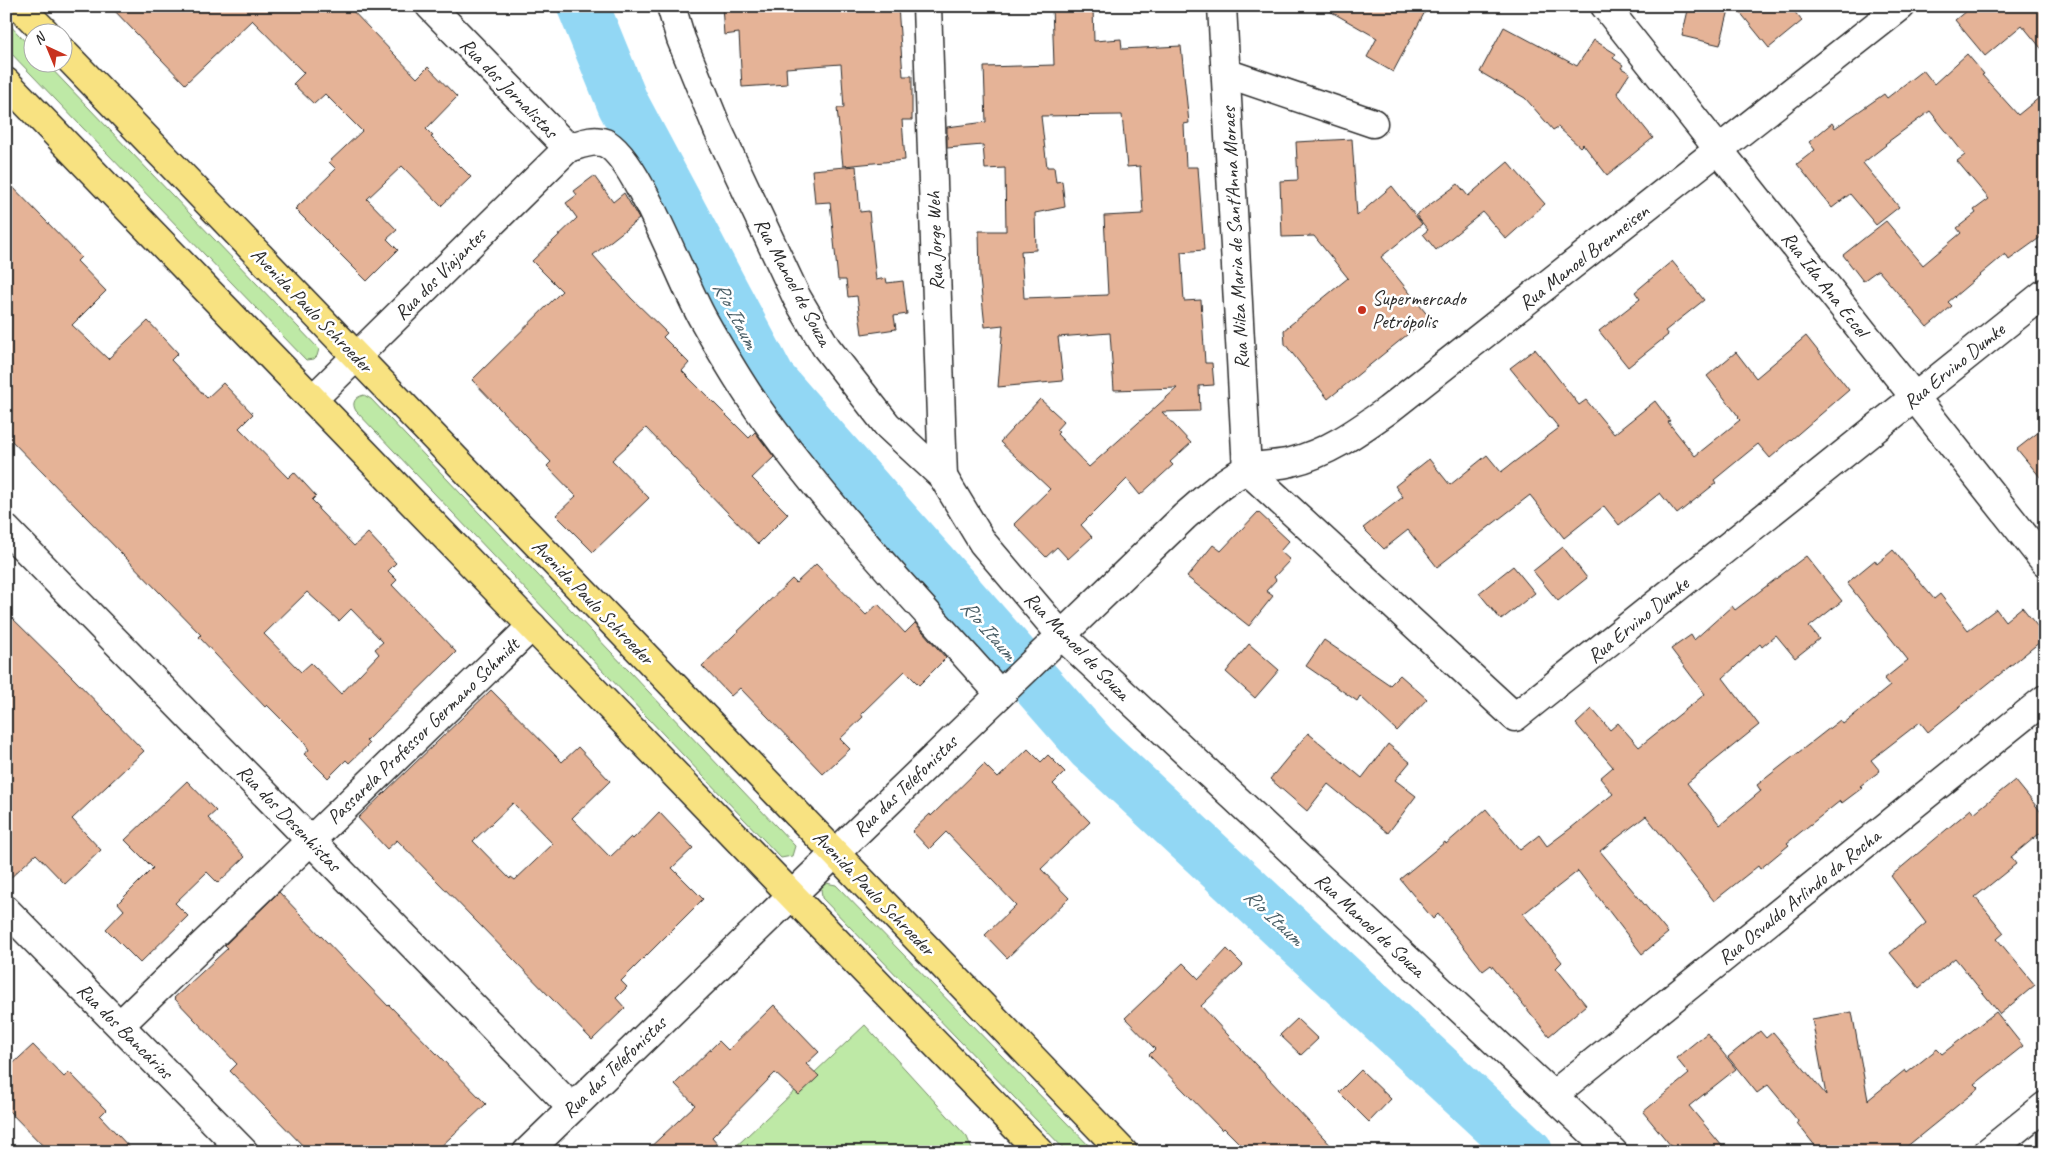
<svg xmlns="http://www.w3.org/2000/svg" width="2051" height="1158" font-family="Caveat,sans-serif">
	<rect width="100%" height="100%" fill="#fff"/>
	<filter id="ink" filterUnits="userSpaceOnUse"><feTurbulence type="fractalNoise" baseFrequency=".02" numOctaves="2"/><feDisplacementMap in="SourceGraphic" scale="10" xChannelSelector="R" yChannelSelector="G"/><feConvolveMatrix kernelMatrix="1 2 1 2 8 2 1 2 1" color-interpolation-filters="sRGB"/></filter>
	<g filter="url(#ink)">
		<g fill="#bee9a6" stroke="#748a68">
			<path d="M6,21L32,49V62L46,63L319,349L317,356L314,359L306,360L6,48Z"/>
			<path d="M364,395L371,399L795,846L792,856L781,858L356,411C351,403 355,397 364,395Z"/>
			<path d="M826,883L836,885L1095,1152H1067L822,898L821,888Z"/>
			<path d="M865,1025L967,1137L973,1152H730Z"/>
		</g>
		<g fill="none" stroke-linecap="round" stroke-linejoin="round">
			<path stroke="#92d7f4" stroke-width="52" d="M583,6L623,104L770,380L1092,747L1527,1152"/>
		</g>
		<g fill="#e5b397" stroke="#2b2b2b" fill-rule="evenodd">
			<path d="M110,6H348L417,78L428,67L457,97L426,129L433,136L431,137L471,177L441,206L402,166L367,199L397,230L387,239L398,250L367,281L295,209L336,169L329,162L362,131L325,94L314,104L293,84L304,73L252,20L185,84Z"/>
			<path d="M722,6H898L903,76H912V120H902L905,160L843,166L837,108H844L841,64L786,68L787,84L742,87L739,33L724,35Z"/>
			<path d="M1052,6H1083V10L1093,9L1094,41L1121,39L1122,49L1181,46L1189,123L1184,124L1186,167H1198L1204,250L1181,252L1184,301L1201,300L1205,363H1212L1214,385L1199,386L1200,411L1162,412L1191,443L1170,462L1173,465L1140,495L1127,479L1081,525L1092,537L1068,559L1057,547L1046,557L1014,524L1050,489L1000,442L1040,399L1064,421L1056,430L1059,432L1057,434L1089,467L1177,388L1114,390L1110,333L1058,337L1063,381L998,387L1003,325L985,327L980,278L979,231H1006L1005,168L985,169L983,145L947,148V127L986,122L984,67L1054,65ZM1122,115L1127,167L1140,166L1143,214L1104,216L1108,295L1024,298L1021,251L1036,250L1035,213L1065,207L1062,181L1056,182L1054,167H1047L1041,116Z"/>
			<path d="M1321,6H1428L1393,72L1367,57L1377,38Z"/>
			<path d="M1689,6H1730L1720,45L1682,36Z"/>
			<path d="M1735,6H1790L1802,21L1769,48Z"/>
			<path d="M1972,6H2045V53L2022,25L1985,56L1955,20Z"/>
			<path d="M1504,27L1577,66L1594,40L1616,54L1613,58L1623,65L1621,68L1630,73L1617,93L1653,138L1607,175L1583,144L1580,147L1558,127L1553,130L1525,98L1480,72Z"/>
			<path d="M1967,54L1984,74L1982,75L2018,115L2045,93V234L2009,260L2005,254L1948,302L1952,306L1927,327L1878,270L1863,281L1843,255L1886,221L1923,265L1961,233L1957,228L1976,213L1974,210L1989,199L1957,161L1965,155L1930,111L1885,144L1886,145L1863,163L1899,207L1876,225L1850,194L1832,208L1797,164L1815,150L1809,142L1832,123L1835,128L1884,94L1887,98L1923,70L1934,84Z"/>
			<path d="M1352,139L1357,216L1392,186L1422,224L1381,257L1429,317L1328,399L1285,344L1284,330L1348,278L1314,236L1282,237L1280,181L1298,180L1296,142Z"/>
			<path d="M1508,162L1545,204L1506,239L1483,212L1436,250L1423,234L1428,230L1416,215L1458,184L1468,196Z"/>
			<path d="M856,166L860,212L869,211L876,280L886,278L887,283L903,281L907,314L894,316L896,329L862,334L857,296L848,297L846,280H838L830,202L815,203L812,170Z"/>
			<path d="M594,176L613,202L624,193L639,219L593,255L631,298L667,333L663,337L689,363L682,371L749,438L755,432L774,457L752,478L788,514L758,544L646,428L612,460L649,498L593,552L556,515L576,496L547,466L551,462L472,380L562,291L532,261L577,218L566,203L577,195L574,191Z"/>
			<path d="M6,180L81,257L77,261L106,291L72,325L108,359L148,321L178,353L171,360L207,398L223,383L253,414L239,428L288,478L294,472L316,496L312,500L319,507L318,509L354,546L368,533L396,563L388,571L397,580L392,585L456,652L366,741L369,744L349,763L346,760L328,778L304,754L309,750L304,742L267,705L265,707L199,637L201,635L6,435ZM307,592L339,621L351,609L383,642L375,649L379,654L341,694L311,663L301,672L264,634Z"/>
			<path d="M1672,261L1704,300L1665,331L1668,335L1628,367L1599,331L1640,299L1635,292Z"/>
			<path d="M1806,336L1849,390L1770,458L1758,444L1714,480L1716,483L1677,514L1660,493L1619,525L1604,506L1564,538L1530,495L1437,567L1408,530L1384,549L1363,528L1403,497L1395,486L1429,459L1450,485L1487,455L1501,472L1559,428L1510,368L1535,349L1579,405L1586,400L1614,434L1655,401L1670,421L1668,422L1695,456L1740,420L1738,418L1739,417L1707,376L1736,352L1756,378Z"/>
			<path d="M2045,427V483L2017,449Z"/>
			<path d="M1258,512L1289,541L1280,551L1290,560L1274,577L1276,580L1266,591L1273,596L1249,626L1187,577L1213,545L1221,551Z"/>
			<path d="M1563,547L1587,578L1558,601L1533,571Z"/>
			<path d="M1893,550L1934,599L1940,594L1968,630L1996,609L2005,621L2022,607L2045,636V638L1928,732L1920,722L1871,760L1880,771L1860,786L1862,788L1842,803L1840,801L1787,843L1789,845L1760,869L1758,866L1714,901L1646,816L1600,851L1668,933L1642,954L1578,871L1523,914L1562,962L1556,968L1586,1005L1549,1036L1491,965L1483,971L1438,914L1433,919L1400,879L1445,842L1446,844L1486,809L1520,850L1539,835L1547,846L1571,828L1613,794L1600,778L1613,767L1576,724L1592,709L1610,730L1618,723L1639,747L1705,694L1671,649L1691,635L1694,640L1732,606L1735,610L1806,556L1842,601L1809,627L1819,639L1795,658L1776,635L1762,647L1760,644L1723,678L1759,725L1687,783L1720,825L1761,791L1757,785L1840,720L1843,724L1890,686L1884,679L1908,660L1847,583L1875,560L1877,564Z"/>
			<path d="M816,564L866,615L878,604L905,633L915,623L946,658L919,685L905,671L861,714L863,717L840,739L850,749L823,774L740,688L731,696L702,666L792,579L796,583Z"/>
			<path d="M1513,566L1535,593L1501,620L1479,593Z"/>
			<path d="M6,612L74,679L144,751L72,819L101,850L65,884L36,854L6,882Z"/>
			<path d="M1324,640L1390,685L1400,675L1427,699L1397,731L1360,696L1357,701L1306,666Z"/>
			<path d="M1249,644L1279,670L1255,698L1226,672Z"/>
			<path d="M491,690L562,762L578,747L610,781L572,818L610,857L631,837L633,839L659,812L693,848L672,868L703,899L621,981L627,987L616,998L625,1008L592,1040L397,840L387,849L358,818ZM513,803L553,844L515,880L511,877L510,879L473,841Z"/>
			<path d="M1308,733L1362,778L1388,744L1410,762L1395,780L1416,796L1388,833L1328,784L1307,811L1270,779Z"/>
			<path d="M1028,749L1041,762L1048,755L1065,772L1053,784L1090,822L1041,869L1069,898L1007,958L985,935L1016,905L946,832L929,849L912,831L930,814L931,816L984,764L998,778Z"/>
			<path d="M2015,780L2045,817V829L2011,857L2016,864L1975,897L2004,933L1997,939L2035,985L2000,1014L1955,958L1919,988L1890,953L1926,923L1891,876L1971,809L1974,813Z"/>
			<path d="M187,781L216,811L208,818L245,857L218,883L207,872L175,903L188,916L140,963L106,929L124,910L118,903L153,868L125,840Z"/>
			<path d="M279,892L388,1006L389,1005L486,1104L435,1152H309L230,1071L237,1064L174,998L228,948L225,945Z"/>
			<path d="M1227,949L1243,965L1201,1006L1337,1152H1248L1224,1128L1222,1130L1149,1055L1155,1049L1125,1018L1183,963L1199,979Z"/>
			<path d="M774,1005L819,1052L806,1064L819,1076L799,1095L775,1073L712,1137L725,1152H645L695,1105L675,1084L719,1041L728,1050Z"/>
			<path d="M1852,1012L1868,1100L1905,1070L1907,1073L1937,1049L1942,1054L1996,1012L2023,1046L1975,1084L1979,1088L1900,1152H1820L1797,1123L1798,1121L1768,1085L1757,1093L1728,1057L1760,1031L1766,1038L1773,1032L1826,1095L1812,1019Z"/>
			<path d="M1297,1019L1318,1039L1301,1055L1280,1035Z"/>
			<path d="M1707,1033L1736,1069L1689,1106L1727,1152H1676L1643,1112L1689,1074L1676,1058Z"/>
			<path d="M33,1045L64,1077L69,1072L106,1110L100,1116L134,1152H49L6,1108V1070Z"/>
			<path d="M1361,1070L1391,1099L1369,1122L1339,1092Z"/>
		</g>
		<g fill="none" stroke-linecap="round" stroke-linejoin="round">
			<g stroke="#2b2b2b" stroke-width="31">
				<g id="street">
					<path d="M430,6L568,148"/>
					<path d="M671,6L681,39L718,130L797,298L826,347L887,425L943,477L983,543L1061,635L1613,1152"/>
					<path d="M927,6L943,477"/>
					<path d="M1222,6L1247,470L1515,717L2045,293"/>
					<path d="M1226,73L1373,123"/>
					<path d="M313,399L568,148C579,145 593,138 605,143C637,157 682,283 703,319C722,353 742,387 765,419C835,516 920,604 1000,694"/>
					<path d="M6,529L572,1108"/>
					<path d="M6,910L244,1152"/>
					<path d="M120,1025L532,626"/>
					<path d="M1553,1095L2045,699"/>
					<path d="M527,1152L792,895"/>
					<path d="M1988,1152L2045,1106"/>
				</g>
			</g>
			<g stroke="#2b2b2b" stroke-width="31">
				<g id="secondary">
					<path d="M1605,6L2045,562"/>
					<path d="M792,895L1185,516C1204,500 1223,481 1246,470C1259,464 1277,466 1291,462C1328,453 1357,432 1388,410L1901,6"/>
				</g>
			</g>
			<g stroke="#2b2b2b" stroke-width="31">
				<g id="primary">
					<path d="M19,6L45,32"/>
					<path d="M62,51L1123,1152"/>
					<path d="M6,82L1040,1152"/>
				</g>
			</g>
			<use href="#street" stroke="#fff" stroke-width="28"/>
			<use href="#secondary" stroke="#fff" stroke-width="28"/>
			<use href="#primary" stroke="#f8e281" stroke-width="28"/>
		</g>
	</g>
	<circle fill="#c8321e" stroke="#fff" stroke-width="2" cx="1362" cy="310" r="5"/>
	<g text-anchor="middle" dominant-baseline="central" stroke-width="5" stroke-linejoin="round" paint-order="stroke">
		<g font-size="20" fill="#2b2b2b" stroke="#fff">
			<text transform="translate(509 88) rotate(46)">Rua dos Jornalistas</text>
			<text transform="translate(1235 238) rotate(-93)">Rua Nilza Maria de Sant'Anna Moraes</text>
			<text transform="translate(935 241) rotate(-92)">Rua Jorge Weh</text>
			<text transform="translate(1584 257) rotate(-38)">Rua Manoel Brenneisen</text>
			<text transform="translate(440 274) rotate(-45)">Rua dos Viajantes</text>
			<text transform="translate(793 282) rotate(62)">Rua Manoel de Souza</text>
			<text transform="translate(1825 284) rotate(52)">Rua Ida Ana Eccel</text>
			<text transform="translate(312 310) rotate(46)">Avenida Paulo Schroeder</text>
			<text transform="translate(1954 366) rotate(-39)">Rua Ervino Dumke</text>
			<text transform="translate(593 602) rotate(46)">Avenida Paulo Schroeder</text>
			<text transform="translate(1638 620) rotate(-39)">Rua Ervino Dumke</text>
			<text transform="translate(1077 646) rotate(46)">Rua Manoel de Souza</text>
			<text transform="translate(423 731) rotate(-44)">Passarela Professor Germano Schmidt</text>
			<text transform="translate(905 786) rotate(-44)">Rua das Telefonistas</text>
			<text transform="translate(289 818) rotate(46)">Rua dos Desenhistas</text>
			<text transform="translate(874 893) rotate(46)">Avenida Paulo Schroeder</text>
			<text transform="translate(1799 897) rotate(-39)">Rua Osvaldo Arlindo da Rocha</text>
			<text transform="translate(1370 925) rotate(43)">Rua Manoel de Souza</text>
			<text transform="translate(125 1031) rotate(45)">Rua dos Bancários</text>
			<text transform="translate(614 1067) rotate(-44)">Rua das Telefonistas</text>
		</g>
		<g font-size="20" fill="#2b2b2b" stroke="#fff" text-anchor="start">
			<text x="1372" y="298">Supermercado<tspan x="1372" dy="23">Petrópolis</tspan></text>
		</g>
		<g font-size="21" font-style="italic" fill="#4a5f67" stroke="#fff">
			<text transform="translate(736 315) rotate(62)">Rio Itaum</text>
			<text transform="translate(989 630) rotate(49)">Rio Itaum</text>
			<text transform="translate(1274 917) rotate(43)">Rio Itaum</text>
		</g>
	</g>
	<rect width="2051" height="1158" fill="none" stroke="#fff" stroke-width="25"/>
	<rect x="12" y="12" width="2026" height="1133" fill="none" stroke="#2b2b2b" stroke-width="2" filter="url(#ink)"/>
	<g transform="translate(48 48) rotate(316)"><circle r="24" fill="#ffffff" stroke="#aaaaaa"/>
	<path d="M0-4L9 19L0 12L-9 19Z" fill="#c8321e"/>
	<text y="-8" font-size="14" font-weight="bold" text-anchor="middle" fill="#2b2b2b">N</text>
	</g>
</svg>
